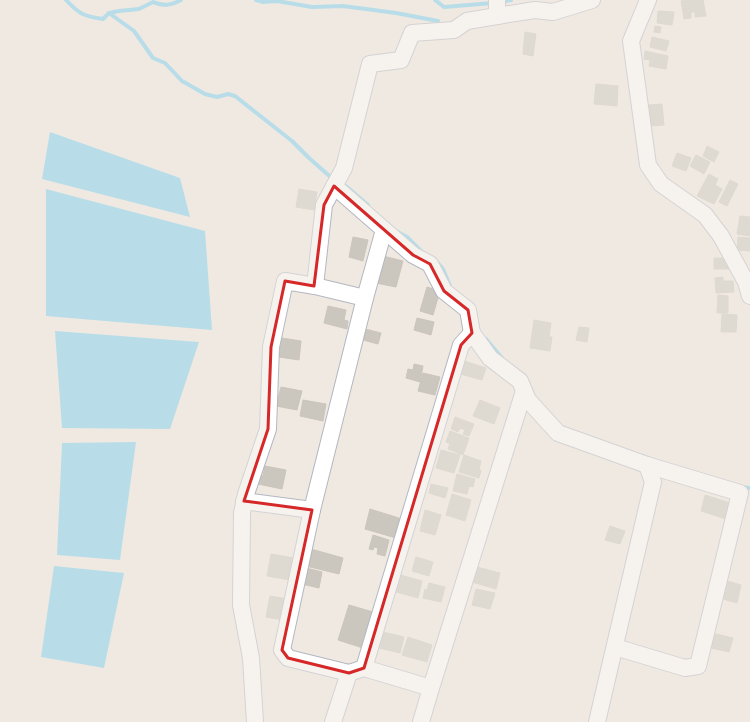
<svg xmlns="http://www.w3.org/2000/svg" width="750" height="722" font-family="'Nunito Sans',sans-serif">
	<rect width="100%" height="100%" fill="#efe9e1"/>
	<g fill="#75cff0">
		<path d="M50,132L180,178L190,217L42,179Z"/>
		<path d="M46,189L205,231L212,330L46,316Z"/>
		<path d="M55,331L199,342L170,429L62,428Z"/>
		<path d="M136,442L120,560L57,555L62,443Z"/>
		<path d="M54,566L124,573L104,668L41,657Z"/>
	</g>
	<g fill="none" stroke-linecap="round" stroke-linejoin="round">
		<g stroke="#75cff0" stroke-width="4">
			<path d="M66,0C80,15 84,16 103,19L109,13L134,31L153,58L165,63L182,81L205,94L217,97L228,94L235,96L292,141L309,158L334,180"/>
			<path d="M256,0L263,2L277,1L312,7L343,6L396,13L438,21"/>
			<path d="M435,0L444,7L493,3"/>
			<path d="M500,2L511,0"/>
			<path d="M109,13L119,11L139,9L153,2C164,6 170,6 181,0"/>
			<path d="M342,184L347,187L368,205"/>
			<path d="M396,231L407,237L422,252"/>
			<path d="M437,262L443,269L450,286"/>
			<path d="M486,339L502,358"/>
			<path d="M741,487L750,488"/>
		</g>
	</g>
	<g fill="#cbc7bf" stroke="#cbc5ba">
		<path d="M689,0H703L706,16L695,17V12H691V18L684,19L681,1Z"/>
		<path d="M658,11L674,12L672,25L657,23Z"/>
		<path d="M655,26L661,27L660,33L654,32Z"/>
		<path d="M525,32L536,34L533,56L523,54Z"/>
		<path d="M652,37L669,41L666,51L650,47Z"/>
		<path d="M645,51L668,56L666,69L649,66L650,60L644,59Z"/>
		<path d="M596,84L618,86L617,106L594,104Z"/>
		<path d="M662,104L664,125L650,126L649,105Z"/>
		<path d="M707,146L719,152L714,162L703,156Z"/>
		<path d="M677,153L691,158L686,171L672,166Z"/>
		<path d="M696,155L710,162L704,174L690,166Z"/>
		<path d="M709,174L718,179L715,185L722,189L714,204L697,196Z"/>
		<path d="M730,180L738,184L727,206L719,202Z"/>
		<path d="M299,189L317,192L314,210L296,207Z"/>
		<path d="M740,216L750,217V236L737,234Z"/>
		<path d="M353,237L368,240L363,261L349,257Z"/>
		<path d="M738,237L750,238V251L737,250Z"/>
		<path d="M383,256L403,261L396,287L376,283Z"/>
		<path d="M714,258H728L729,269H714Z"/>
		<path d="M723,277V281H733L734,292L716,293L715,278Z"/>
		<path d="M427,287L440,291L433,315L420,311Z"/>
		<path d="M718,295L728,296V313H717Z"/>
		<path d="M328,306L346,310L344,320L348,321L347,329L324,323Z"/>
		<path d="M722,314L737,315L736,332H721Z"/>
		<path d="M417,318L434,322L431,335L414,330Z"/>
		<path d="M534,320L551,323L549,337H552L550,351L530,348Z"/>
		<path d="M579,327L589,328L587,342L576,340Z"/>
		<path d="M365,329L381,333L378,344L363,340Z"/>
		<path d="M282,338L301,341L299,360L279,357Z"/>
		<path d="M461,360L486,368L482,380L457,373Z"/>
		<path d="M414,364L423,366L420,382L406,378L408,369L413,370Z"/>
		<path d="M423,373L440,377L435,395L418,391Z"/>
		<path d="M281,387L302,391L297,410L276,406Z"/>
		<path d="M303,400L326,404L323,421L300,416Z"/>
		<path d="M480,400L500,408L494,424L473,416Z"/>
		<path d="M455,417L474,424L469,436L463,434L465,430L460,428L458,432L451,429Z"/>
		<path d="M450,431L469,438L463,455L448,449L450,443L446,442Z"/>
		<path d="M441,450L460,455L454,473L436,468Z"/>
		<path d="M464,455L481,461L479,470H481L479,478L459,472Z"/>
		<path d="M265,466L286,470L282,489L258,484L260,475L263,476Z"/>
		<path d="M457,474L475,479L473,487L469,486L467,494L453,491Z"/>
		<path d="M431,484L448,488L445,498L429,493Z"/>
		<path d="M452,494L471,500L465,521L446,515Z"/>
		<path d="M705,495L730,503L726,519L701,511Z"/>
		<path d="M370,509L402,519L396,538L365,529Z"/>
		<path d="M425,510L441,515L435,535L420,531Z"/>
		<path d="M610,526L625,531L620,544L605,540Z"/>
		<path d="M373,535L389,540L385,556L377,554L378,548L374,547L373,550L369,549Z"/>
		<path d="M311,549L343,558L339,574L306,566Z"/>
		<path d="M271,554L294,558L290,580L267,576Z"/>
		<path d="M416,557L433,562L429,576L412,571Z"/>
		<path d="M477,567L500,573L496,589L472,582Z"/>
		<path d="M306,568L322,572L319,588L302,584Z"/>
		<path d="M400,575L422,581L418,598L396,592Z"/>
		<path d="M724,580L741,585L737,603L719,598Z"/>
		<path d="M429,583L445,587L441,602L423,598L425,589L427,590Z"/>
		<path d="M476,589L495,593L490,609L472,605Z"/>
		<path d="M270,596L287,599L283,620L266,617Z"/>
		<path d="M349,605L373,612L363,648L338,640Z"/>
		<path d="M383,632L404,637L400,653L379,648Z"/>
		<path d="M708,632L733,638L729,652L711,648L712,642L706,640Z"/>
		<path d="M408,637L432,645L427,662L402,655Z"/>
	</g>
	<g fill="none" stroke-linecap="round" stroke-linejoin="round">
		<g stroke="#b4b7c1" stroke-width="18">
			<g id="street">
				<path d="M497,0V16"/>
				<path d="M648,0L631,41L648,165L661,184L705,215L721,236L746,282L750,296"/>
				<path d="M334,186L413,255L430,264L444,291L468,310L472,333L490,358L520,381L528,400L558,433L647,465L653,482L597,722"/>
				<path d="M365,298L384,230"/>
				<path d="M244,501L312,510L282,650L288,658L349,673"/>
				<path d="M312,510L365,298L315,286"/>
				<path d="M615,647L685,668L698,666L740,493L647,465"/>
				<path d="M364,668L431,688L524,391"/>
				<path d="M255,722L251,658L241,605L242,513L246,494L268,429L271,347L285,281L315,286L324,205L344,168L370,64L401,60L412,33L454,30L467,21L497,16L535,10L553,12L592,0"/>
				<path d="M333,722L349,673L364,668L461,345L472,333"/>
				<path d="M421,722L431,688"/>
			</g>
		</g>
		<use href="#street" stroke="#fff" stroke-width="16"/>
	</g>
	<path d="M0 0H750V722H0ZM334,186L413,255L430,264L444,291L468,310L472,333L461,345L364,668L349,673L288,658L282,650L312,510L244,501L268,429L271,347L285,281L314,286L324,205Z" fill="#efe9e1" fill-opacity=".55" fill-rule="evenodd"/>
	<path fill="none" stroke="#d62828" stroke-width="3" stroke-linejoin="round" d="M334,186L413,255L430,264L444,291L468,310L472,333L461,345L364,668L349,673L288,658L282,650L312,510L244,501L268,429L271,347L285,281L314,286L324,205Z"/>
</svg>
